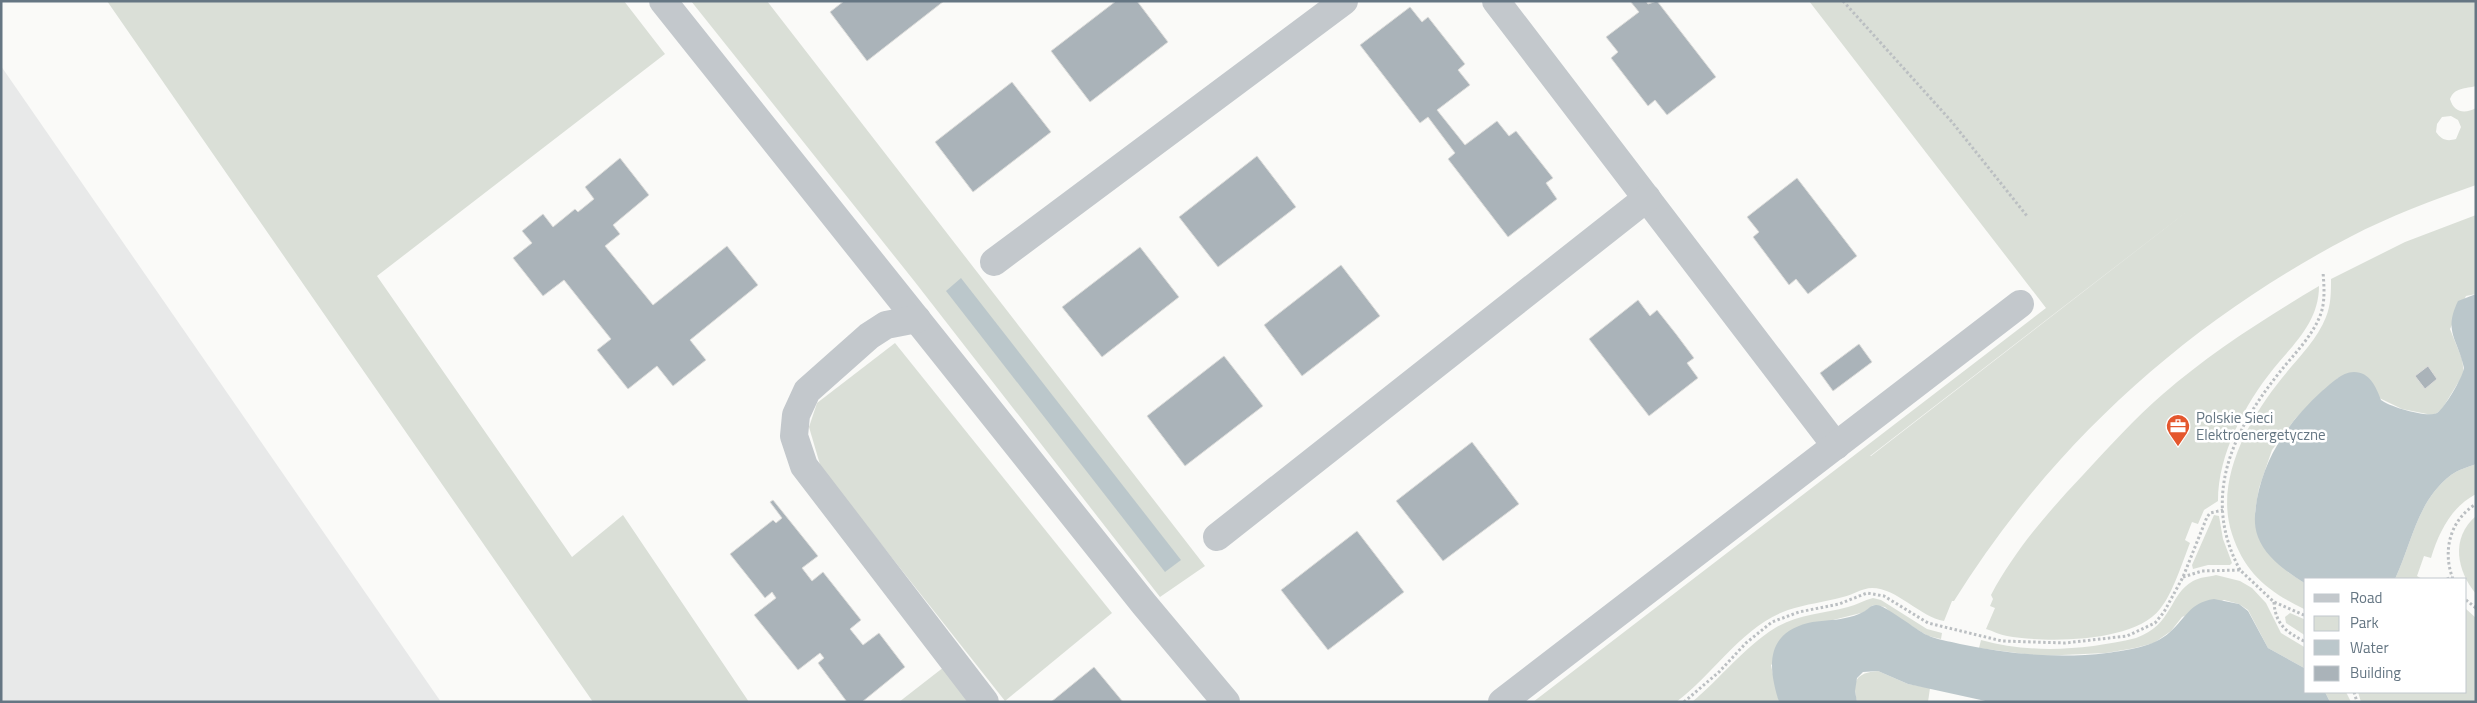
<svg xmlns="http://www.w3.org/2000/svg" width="2477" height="703" font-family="'Titillium Web',sans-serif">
	<rect width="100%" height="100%" fill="#fafaf8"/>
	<path fill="#e8e9e9" d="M1,66L441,702H1Z"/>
	<g fill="#dadfd7" fill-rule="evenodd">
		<path d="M107,1H624L665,54L377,276L572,557L623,515L749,702H593Z"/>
		<path d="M691,1H767L1205,566L1160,597L915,282Z"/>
		<path d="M1809,1H2476V86C2465,89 2455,87 2450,99C2454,113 2465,114 2476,108V185C2433,200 2390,216 2350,237C2187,322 2051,445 1954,601H1952L1944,621C1920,617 1897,588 1872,588C1862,588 1853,595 1843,597C1825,602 1806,604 1788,610C1742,626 1714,674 1676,702H1533L2046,308ZM2451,116L2458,120L2461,127L2456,139C2446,142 2441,139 2436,132L2437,124L2442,117ZM2198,203L1871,456H1870Z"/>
		<path d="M2476,215V294L2466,296L2450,329L2462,359L2464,373L2442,409L2437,413L2432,415L2402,409L2338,378L2295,419L2272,450L2259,488L2255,512L2288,572L2306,584V610C2269,592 2245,574 2232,534C2214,480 2249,419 2282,378C2297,359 2317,340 2326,317C2331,305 2331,292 2331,279L2405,242Z"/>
		<path d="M2319,286C2319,321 2295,343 2274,368C2245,404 2218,454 2218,501L2204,510L2198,524L2192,522L2185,540L2190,543C2182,563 2173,593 2160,609C2134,643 2045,643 2007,636C2000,635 1993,631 1986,629L1995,608L1990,606L1993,599L1991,595C2015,550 2048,512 2083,475C2109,447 2134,419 2163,394C2210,353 2265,318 2319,286Z"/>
		<path d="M895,343L1112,613L1005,701L821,468L809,427L817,403Z"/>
		<path d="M2476,464V494C2451,507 2439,532 2431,558L2424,556L2417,576L2422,579H2395C2412,543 2417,501 2451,475C2458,470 2468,467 2476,464Z"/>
		<path d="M2214,515L2219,516L2223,539L2232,563L2230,565H2208L2193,569L2192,565Z"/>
		<path d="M2476,516V594C2457,571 2450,538 2476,516Z"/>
		<path d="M2216,575L2240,581L2252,588L2266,603L2281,633L2306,648V669L2268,648L2248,610L2239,604L2224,600L2182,617L2171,631L2154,643L2135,648L2106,653L2040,656L1979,648L1981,640C2031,654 2086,650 2136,638C2173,625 2169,594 2193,581C2200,577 2209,577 2216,575Z"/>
		<path d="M1873,598L1881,600L1927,629L1942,633L1941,639L1928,636L1893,615L1885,607L1873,605L1865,612L1829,621L1771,665L1779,702H1692C1721,678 1743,648 1775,628C1798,614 1823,614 1848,607C1857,605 1864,600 1873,598Z"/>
		<path d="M2466,609L2476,618V702H2361L2358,692H2466Z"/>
		<path d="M2290,613L2306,620V636L2286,623L2285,617Z"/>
		<path d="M944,667L972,702H899Z"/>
		<path d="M1878,671L1908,684L1930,688L1928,702H1857C1852,680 1856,673 1878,671Z"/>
		<path d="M2325,692H2346L2351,702H2330Z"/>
	</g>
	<g fill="#bbc7cb">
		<path d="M961,278L1181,560L1165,572L946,291Z"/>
		<path d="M2476,294V464C2468,467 2458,470 2451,475C2417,501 2412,543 2395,579H2306V584C2287,572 2266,558 2258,537C2253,524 2255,512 2257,499C2265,456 2289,421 2322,391C2331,384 2341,372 2354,372C2370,372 2376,387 2381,400C2390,407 2427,418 2437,413C2444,409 2463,377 2464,368C2458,339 2443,332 2458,301Z"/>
		<path d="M2214,599L2239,604L2248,611L2268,648L2306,669V692H2325L2330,702H1990L1908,684L1878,671L1863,672L1857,678L1855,691L1857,702H1779C1768,667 1765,634 1808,623C1820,620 1833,621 1845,618C1851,617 1858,615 1863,612C1868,610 1870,605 1876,605C1884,604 1916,630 1927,635C1937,640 1949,641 1960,644C2008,654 2058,659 2107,653C2128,650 2154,647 2170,632C2187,617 2189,603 2214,599Z"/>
	</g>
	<g fill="#aab3b9" stroke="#dcdcda">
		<path d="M844,1H944L867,61L830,12Z"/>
		<path d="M1116,1H1137L1168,42L1090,102L1051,51Z"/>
		<path d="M1630,1H1646L1648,4L1657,1L1716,77L1667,115L1655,100L1648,106L1611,58L1618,52L1606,37L1639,12Z"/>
		<path d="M1410,7L1422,22L1428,17L1465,64L1458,70L1470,85L1437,110L1465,145L1497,121L1509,136L1516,131L1553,178L1546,183L1557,199L1508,237L1448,159L1455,153L1428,117L1420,123L1360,45Z"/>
		<path d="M1012,82L1051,132L973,192L935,142Z"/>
		<path d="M1257,156L1296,207L1218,267L1179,217Z"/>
		<path d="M620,158L649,195L613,225L620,234L605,246L653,305L727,246L758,285L690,340L706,360L673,386L657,366L628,389L597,350L611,339L564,280L543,296L513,258L532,243L522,231L543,214L553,227L575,209L578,212L594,199L585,187Z"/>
		<path d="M1797,178L1857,256L1808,294L1796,279L1789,285L1753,237L1759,232L1747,217Z"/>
		<path d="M1140,247L1179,297L1102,357L1062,307Z"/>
		<path d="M1341,265L1380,316L1302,376L1264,325Z"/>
		<path d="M1638,300L1650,316L1657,310L1676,334L1694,358L1687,363L1698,378L1649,416L1589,339Z"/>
		<path d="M1859,344L1872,362L1833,391L1820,373Z"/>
		<path d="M1224,356L1263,406L1185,466L1147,416Z"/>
		<path d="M2428,366L2437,379L2425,389L2415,376Z"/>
		<path d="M1472,442L1519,504L1443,561L1396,501Z"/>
		<path d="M773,500L818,556L802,568L812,581L823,572L861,620L850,629L863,645L879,633L905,667L862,702H847L818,663L824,658L820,653L798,670L754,615L776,598L772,592L765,598L730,554L773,520L776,523L782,518L770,502Z"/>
		<path d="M1357,531L1404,592L1328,650L1281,590Z"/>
		<path d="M1094,667L1123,702H1051Z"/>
	</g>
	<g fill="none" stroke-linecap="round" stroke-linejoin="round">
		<g stroke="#bbbfc2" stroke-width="3" stroke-dasharray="2.5 2.5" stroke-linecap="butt">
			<path d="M1843,1L1952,122L2027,216"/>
			<path d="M2240,570C2201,498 2232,432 2279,373C2294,354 2315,334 2322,310C2325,298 2324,285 2323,272"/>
			<path d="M2183,577L2202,571L2240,570L2274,602L2306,616"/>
			<path d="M2447,579L2452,577"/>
			<path d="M2453,579C2442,551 2450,520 2476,504"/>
			<path d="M2466,600L2476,608"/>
			<path d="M2274,602C2275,624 2287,633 2306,642"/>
			<path d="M2354,692L2357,702"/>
			<path d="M1684,702L1719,672L1746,643L1772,622L1799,612L1839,604L1867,593L1884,596L1928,623L2002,641L2065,643L2127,636L2155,623L2164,612L2183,577L2207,517L2210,513L2223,510"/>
		</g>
		<g stroke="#c3c8cc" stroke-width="28">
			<path d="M663,1L1144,604L1226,702"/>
			<path d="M1496,1L1836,446"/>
			<path d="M994,262L1344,1"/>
			<path d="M917,319L886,325L869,336L807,391L796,415L794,436L804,466L985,702"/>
			<path d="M1217,537L1647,198"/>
			<path d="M1502,702L2020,304"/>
		</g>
	</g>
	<defs>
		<g id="office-pin" transform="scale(1.25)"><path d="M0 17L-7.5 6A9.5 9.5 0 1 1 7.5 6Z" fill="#e4572e" stroke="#fff"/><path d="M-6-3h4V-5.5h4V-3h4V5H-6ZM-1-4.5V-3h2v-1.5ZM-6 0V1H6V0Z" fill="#fff"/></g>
	</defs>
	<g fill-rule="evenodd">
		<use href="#office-pin" x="2178" y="426"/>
	</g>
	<g text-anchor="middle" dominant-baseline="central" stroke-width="5" stroke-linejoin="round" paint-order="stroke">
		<g font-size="15" fill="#657683" stroke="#fff" text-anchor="start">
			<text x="2196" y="417">Polskie Sieci<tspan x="2196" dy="17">Elektroenergetyczne</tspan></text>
		</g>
	</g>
	<rect width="2477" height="703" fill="none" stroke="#657683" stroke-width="5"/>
	<rect x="2304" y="578" width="162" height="115" fill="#ffffff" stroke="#c1c8cd"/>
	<rect x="2314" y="594" width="25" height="8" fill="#c3c8cc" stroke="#c1c8cd"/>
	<text x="2350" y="603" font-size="15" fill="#657683">Road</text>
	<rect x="2314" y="616" width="25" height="15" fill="#dadfd7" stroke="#c1c8cd"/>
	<text x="2350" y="628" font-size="15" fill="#657683">Park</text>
	<rect x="2314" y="640" width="25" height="15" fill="#bbc7cb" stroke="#c1c8cd"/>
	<text x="2350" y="653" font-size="15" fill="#657683">Water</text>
	<rect x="2314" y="666" width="25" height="15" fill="#aab3b9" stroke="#c1c8cd"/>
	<text x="2350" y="678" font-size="15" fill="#657683">Building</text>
</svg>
